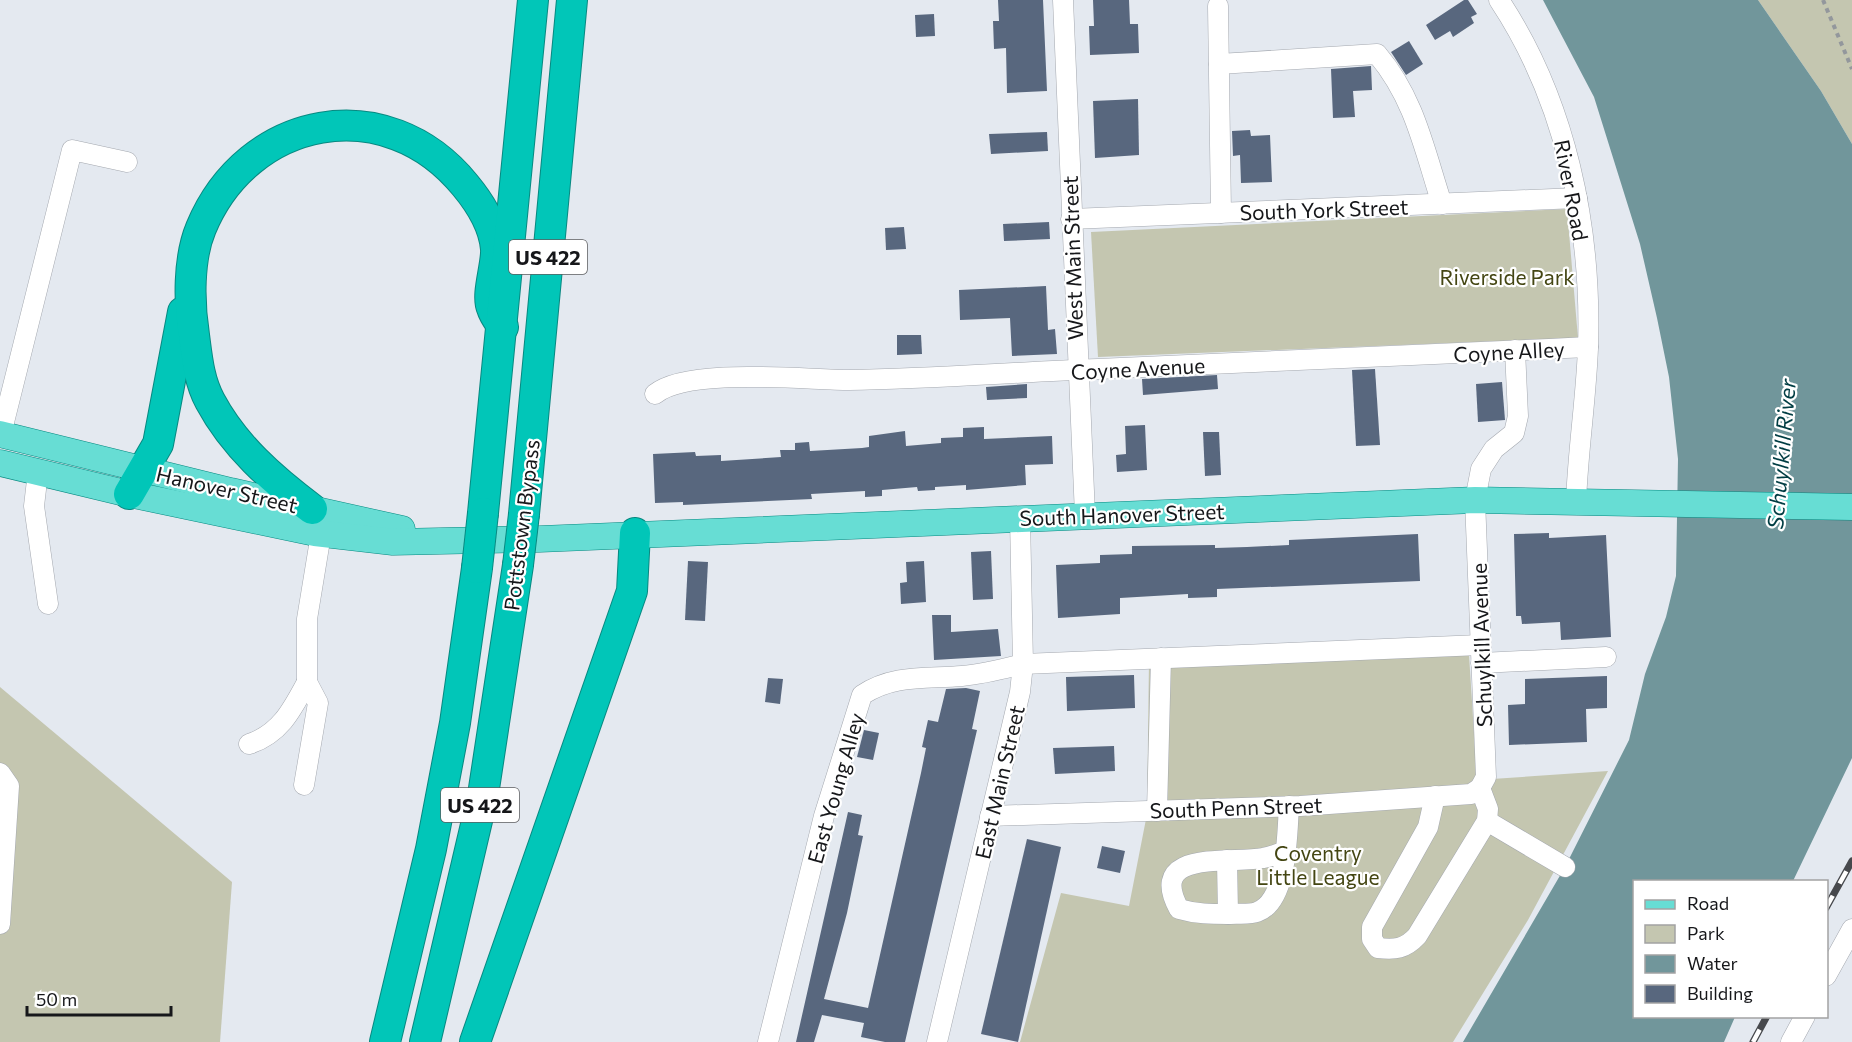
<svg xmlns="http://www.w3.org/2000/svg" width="1852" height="1042" font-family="Commissioner,sans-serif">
	<rect width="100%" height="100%" fill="#e4e9f0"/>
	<g fill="#c4c6b0">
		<path d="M1758,0H1852V144L1821,91Z"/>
		<path d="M1567,209L1578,338L1098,357L1091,232Z"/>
		<path d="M1468,639L1477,780L1608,771L1528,920L1453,1042H1020L1061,893L1129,906L1147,814L1149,660Z"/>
		<path d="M0,687L232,882L220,1042H0Z"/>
	</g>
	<path fill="#71969b" d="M1543,0H1758L1821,91L1852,144V758L1793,881L1634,882V1016L1735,1017L1724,1042H1463L1565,867L1629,740L1645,674L1666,617L1676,576L1678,459L1669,377L1657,318L1640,244L1594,97Z"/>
	<g fill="#58677e">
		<path d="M998,0H1043L1047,91L1007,93L1006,48L994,49L993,21H999Z"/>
		<path d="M1093,0H1129L1130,24H1138L1139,53L1090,55L1089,26H1094Z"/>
		<path d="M1464,0H1468L1477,14L1471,17L1474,23L1453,37L1450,31L1435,40L1426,25Z"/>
		<path d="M934,14L935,36L916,37L915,15Z"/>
		<path d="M1409,41L1423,64L1406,75L1391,52Z"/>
		<path d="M1371,66L1372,90L1353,91L1355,117L1333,118L1331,69Z"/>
		<path d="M1138,99L1139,155L1095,158L1093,101Z"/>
		<path d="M1250,130L1251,136L1270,135L1272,182L1241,183L1240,155L1233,156L1232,131Z"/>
		<path d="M1047,132L1048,151L991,154L989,134Z"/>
		<path d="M1049,222L1050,239L1004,241L1003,224Z"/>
		<path d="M904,227L906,249L886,250L885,228Z"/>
		<path d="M1046,286L1048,330L1055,329L1057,354L1012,356L1010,318L960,320L959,290Z"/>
		<path d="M897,335H921L922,354L897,355Z"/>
		<path d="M1375,369L1380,445L1356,446L1352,370Z"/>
		<path d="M1217,375L1218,389L1143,395L1142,379Z"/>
		<path d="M1502,382L1505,420L1478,422L1476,384Z"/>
		<path d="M1027,384V398L987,400L986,387Z"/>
		<path d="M1145,425L1147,470L1117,472L1116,455L1126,454L1125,426Z"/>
		<path d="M984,427V439L1052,436L1053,464L1025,465L1026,485L966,490V485L935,487V490L918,491L917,487L882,490V496L865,497V491L811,494L812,499L683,505V502L655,503L653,454L695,452L696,456L721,455V461L781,457L780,450H795V443L809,442L810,451L862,448L869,447V436L905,431L906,446L941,443V438L963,437V428Z"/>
		<path d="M1203,432H1219L1221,475L1205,476Z"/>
		<path d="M1549,533V538L1606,535L1611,637L1561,640L1560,622L1522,624L1521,616H1516L1514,534Z"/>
		<path d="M1418,534L1420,581L1217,589V597L1188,598V594L1120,598V614L1058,618L1056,565L1100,563V555L1132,554V546L1215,545V548L1247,547L1289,545V540Z"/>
		<path d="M991,551L993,599L973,600L971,552Z"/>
		<path d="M688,561L708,562L705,621L685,620Z"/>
		<path d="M924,561L926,602L901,604L900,583L907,582L906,562Z"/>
		<path d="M932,615H951V632L998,629L1001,656L934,660Z"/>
		<path d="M1134,675L1135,708L1067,711L1066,677Z"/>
		<path d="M1607,676V708L1586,709L1587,742L1509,745L1508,705L1525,704V679Z"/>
		<path d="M768,678L783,679L780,704L765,702Z"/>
		<path d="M966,688L980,691L972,729L977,730L905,1042H885L861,1037L864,1023L822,1015L814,1042H796L848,812L862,815L858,835L863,836L847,913L824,999L868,1008L921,773L926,748L922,747L928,720L938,722L946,689Z"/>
		<path d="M864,730L879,733L873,760L857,757Z"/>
		<path d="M1114,746L1115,771L1055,774L1053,748Z"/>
		<path d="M1027,839L1061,847L1018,1042L981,1034Z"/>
		<path d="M1102,846L1125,851L1120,873L1097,868Z"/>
	</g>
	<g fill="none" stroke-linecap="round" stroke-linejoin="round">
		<g stroke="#a4a8af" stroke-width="21">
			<g id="minor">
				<path d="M1063,0L1085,515"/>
				<path d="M1499,0C1566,101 1592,227 1588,348C1586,399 1578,450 1576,502"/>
				<path d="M1218,6L1221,213"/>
				<path d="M1219,64L1377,54C1415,99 1424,149 1442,204"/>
				<path d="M1071,219L1577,198"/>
				<path d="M655,394C688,367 805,380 849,380C932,379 1016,372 1098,369C1262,361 1425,355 1588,347"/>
				<path d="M1,434L72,150L127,162"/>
				<path d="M38,472L34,506L48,604"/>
				<path d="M1481,663L1606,657"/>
				<path d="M249,744C280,734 292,710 307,682"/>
				<path d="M0,773L9,786L0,924"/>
				<path d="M304,785L318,703L307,682V619L321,534"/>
				<path d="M1435,796L1428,827L1372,927V939L1378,948C1395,950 1405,949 1417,936L1487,821L1488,809L1480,788"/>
				<path d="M1157,811L1161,658"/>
				<path d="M990,816L1300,806L1471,794L1480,788L1486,777L1475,500L1481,469L1494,449L1514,433L1518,416L1515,350"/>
				<path d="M1487,821L1565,867"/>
				<path d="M1285,851C1278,854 1270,857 1263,858C1230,864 1146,849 1179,909C1196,914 1211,914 1229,914C1237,913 1249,915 1257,912C1288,901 1287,833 1289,806"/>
				<path d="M1227,860L1228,914"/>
				<path d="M1826,976L1852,929"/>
				<path d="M768,1042L824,816L862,695C894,674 926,679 962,676C983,674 1003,669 1023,664L1480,645"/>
				<path d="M937,1042L1020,692L1023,664L1020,518"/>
				<path d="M1791,1042L1805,1016"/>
			</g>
		</g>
		<g stroke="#088981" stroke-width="27">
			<g id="major">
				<path d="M0,434L231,491L402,529"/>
				<path d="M0,463L129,494L315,533L393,542L540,539L1475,500L1852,507"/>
			</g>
		</g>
		<g stroke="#088981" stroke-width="32">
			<g id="highway">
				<path d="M129,494L158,444L183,312"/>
				<path d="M312,509C272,479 234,446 210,401C199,381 197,358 194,335C189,303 188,259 201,228C248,115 386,88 465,185C480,203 494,225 496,249C497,265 486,295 492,308C494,315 499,321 503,327"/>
				<path d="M483,513L533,0"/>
				<path d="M524,514L572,0"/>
				<path d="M385,1042L431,849L455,723L477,568"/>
				<path d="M425,1042L483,795L518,565"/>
				<path d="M475,1042L632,591L635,533"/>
			</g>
		</g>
		<path stroke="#93979c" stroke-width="4" stroke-dasharray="4.5 4.5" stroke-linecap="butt" d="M1823,0L1852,69"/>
		<use href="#minor" stroke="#fff" stroke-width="20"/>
		<use href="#major" stroke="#67ddd4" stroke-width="26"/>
		<use href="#highway" stroke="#01c6b8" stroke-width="30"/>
		<g stroke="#47494d" stroke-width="7">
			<g id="rail">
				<path d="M1826,908L1852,861"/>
				<path d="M1753,1042L1767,1016"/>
			</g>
		</g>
		<use href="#rail" stroke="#fff" stroke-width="4.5" stroke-dasharray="14" stroke-linecap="butt"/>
		<g stroke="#088981" stroke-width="32" stroke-linecap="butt">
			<g id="highway-bridge">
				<path d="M518,565L524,514"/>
				<path d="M477,568L483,513"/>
			</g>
		</g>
		<use href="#highway-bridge" stroke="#01c6b8" stroke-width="30"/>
	</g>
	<g text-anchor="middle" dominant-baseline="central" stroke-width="4.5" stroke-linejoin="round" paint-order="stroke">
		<g fill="#fff" stroke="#5c5d5f" stroke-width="1.5">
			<rect x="509" y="240" width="78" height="34" rx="4.5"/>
			<rect x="441" y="788" width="78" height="34" rx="4.5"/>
		</g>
		<g font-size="20" font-weight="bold" fill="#16171a">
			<text x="548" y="257">US 422</text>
			<text x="480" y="805">US 422</text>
		</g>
		<g font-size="21" fill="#16171a" stroke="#fff">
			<text transform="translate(1572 190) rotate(79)">River Road</text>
			<text transform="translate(1324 209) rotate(-2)">South York Street</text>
			<text transform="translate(1072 258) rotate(-92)">West Main Street</text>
			<text transform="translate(1509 351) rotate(-3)">Coyne Alley</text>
			<text transform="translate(1138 368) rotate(-3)">Coyne Avenue</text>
			<text transform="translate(227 489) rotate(13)">Hanover Street</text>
			<text transform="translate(1122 514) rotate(-2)">South Hanover Street</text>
			<text transform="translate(521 525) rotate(-83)">Pottstown Bypass</text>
			<text transform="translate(1481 645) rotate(-92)">Schuylkill Avenue</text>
			<text transform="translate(999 782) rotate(-77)">East Main Street</text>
			<text transform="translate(835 788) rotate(-74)">East Young Alley</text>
			<text transform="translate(1236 807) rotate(-2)">South Penn Street</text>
		</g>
		<g font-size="21" fill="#444613" stroke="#fff">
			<text x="1507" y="276">Riverside Park</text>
			<text x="1318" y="852">Coventry<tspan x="1318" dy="24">Little League</tspan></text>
		</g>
		<g font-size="22" font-style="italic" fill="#003d43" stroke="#fff">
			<text transform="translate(1781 454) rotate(-85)">Schuylkill River</text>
		</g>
	</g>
	<rect x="1633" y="880" width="195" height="138" fill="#ffffff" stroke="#a2a2a3" stroke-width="1.5"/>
	<rect x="1645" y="900" width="30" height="9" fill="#67ddd4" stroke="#a2a2a3" stroke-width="1.5"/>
	<text x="1687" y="910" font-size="18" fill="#16171a">Road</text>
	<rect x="1645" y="925" width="30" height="18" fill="#c4c6b0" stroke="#a2a2a3" stroke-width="1.5"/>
	<text x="1687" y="940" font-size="18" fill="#16171a">Park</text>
	<rect x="1645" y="955" width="30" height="18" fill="#71969b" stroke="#a2a2a3" stroke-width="1.5"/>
	<text x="1687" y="970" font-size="18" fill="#16171a">Water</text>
	<rect x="1645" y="985" width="30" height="18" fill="#58677e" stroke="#a2a2a3" stroke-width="1.5"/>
	<text x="1687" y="1000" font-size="18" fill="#16171a">Building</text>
	<path d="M27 1006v9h144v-9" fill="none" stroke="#16171a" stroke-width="3"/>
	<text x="36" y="1006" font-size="18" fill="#16171a" stroke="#ffffff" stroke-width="4.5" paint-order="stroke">50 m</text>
</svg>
